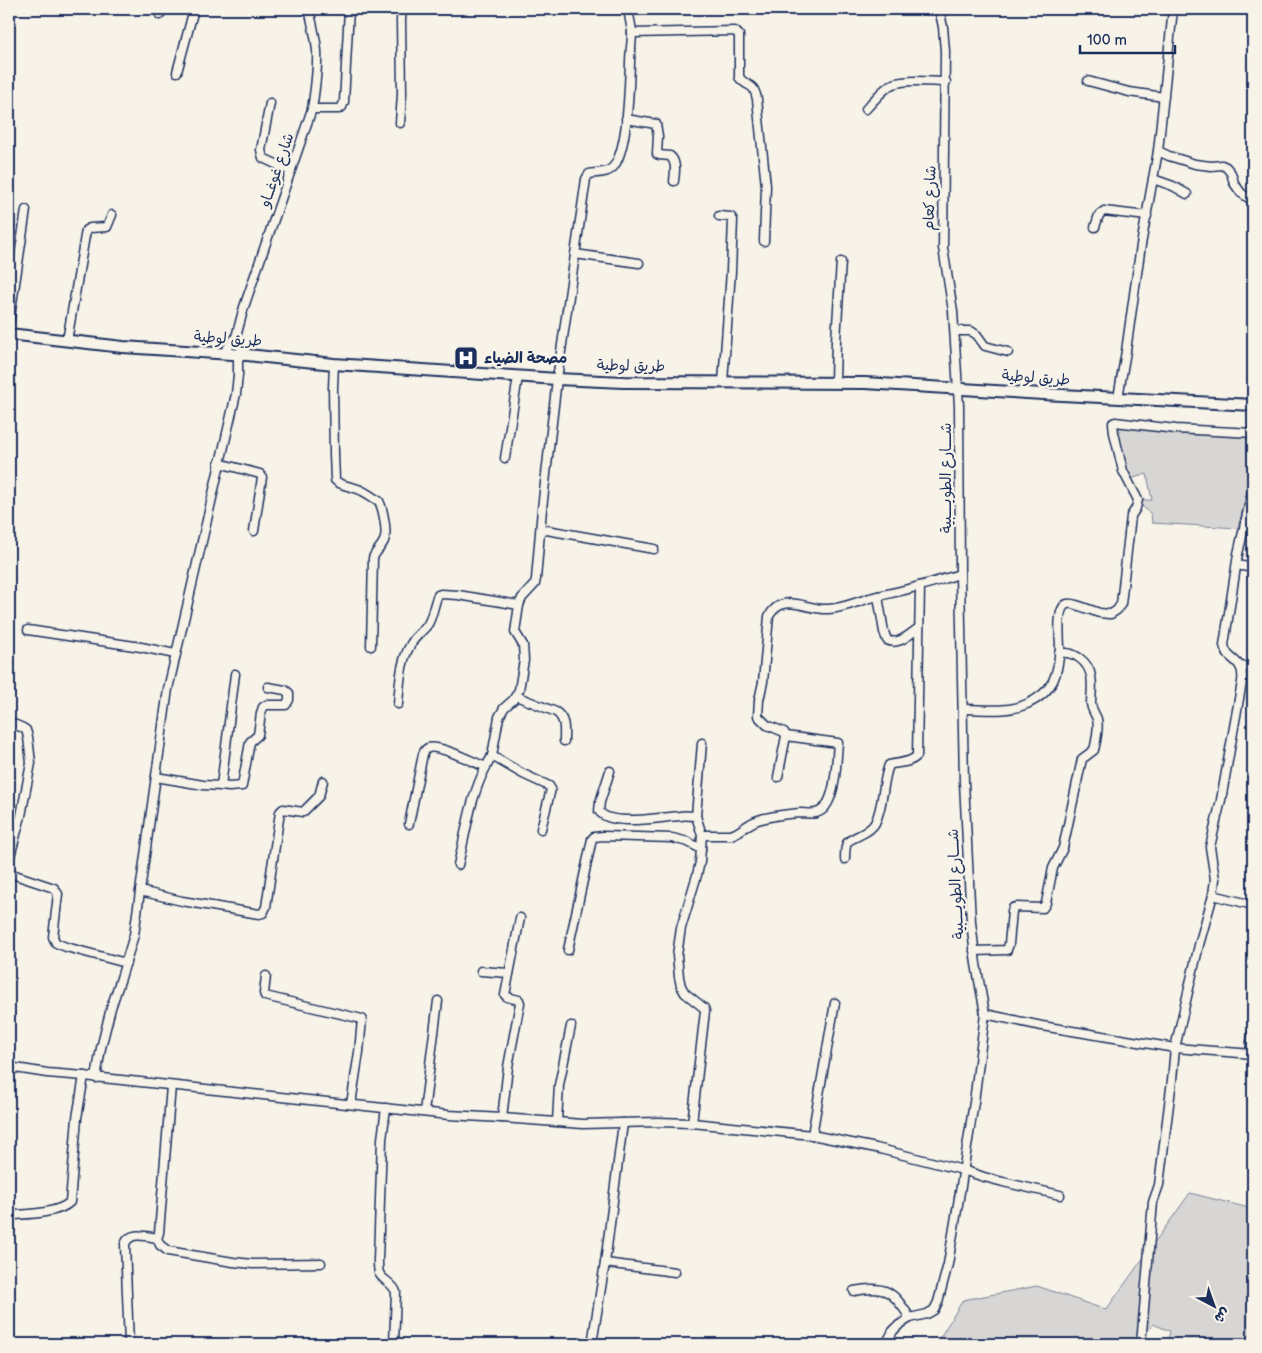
<svg xmlns="http://www.w3.org/2000/svg" width="1262" height="1353" font-family="'Balsamiq Sans','Playpen Sans Arabic',sans-serif">
	<rect width="100%" height="100%" fill="#f7f3e8"/>
	<filter id="ink" filterUnits="userSpaceOnUse"><feTurbulence type="fractalNoise" baseFrequency=".02" numOctaves="2"/><feDisplacementMap in="SourceGraphic" scale="10" xChannelSelector="R" yChannelSelector="G"/><feConvolveMatrix kernelMatrix="1 2 1 2 8 2 1 2 1" color-interpolation-filters="sRGB"/></filter>
	<g filter="url(#ink)">
		<g fill="#d7d6d4" stroke="#798299">
			<path d="M1115,424L1194,434L1253,437V470L1238,528L1152,523L1151,514L1142,506L1140,500H1152L1147,474L1130,479L1122,459Z"/>
			<path d="M1190,1193L1253,1209V1344H1167L1170,1331L1153,1324L1138,1344H936L963,1300L1037,1286L1106,1310Z"/>
		</g>
		<g fill="none" stroke-linecap="round" stroke-linejoin="round">
			<g stroke="#1b2f5e" stroke-width="11">
				<g id="minor">
					<path d="M160,15L161,9"/>
					<path d="M632,33L735,31L739,35V77C747,89 753,80 757,99L766,186L764,241"/>
					<path d="M177,72L194,9"/>
					<path d="M1088,81L1129,92L1164,97"/>
					<path d="M270,103L261,150L263,158L291,171"/>
					<path d="M312,109H339L342,107L344,102L349,9"/>
					<path d="M866,109C873,101 881,92 889,86C902,78 930,82 946,82"/>
					<path d="M626,119L656,124L658,136L657,154L659,155L670,156C677,162 675,172 674,181"/>
					<path d="M400,123L402,94L401,20L402,9"/>
					<path d="M1158,151L1169,156L1195,164L1211,166L1222,165L1226,167L1231,173L1234,183L1241,193L1253,201"/>
					<path d="M1153,179L1173,186L1187,194"/>
					<path d="M719,216L731,217L733,220L731,271L723,382"/>
					<path d="M1095,227L1099,215L1104,211L1147,216"/>
					<path d="M575,254L639,263"/>
					<path d="M9,324L26,210"/>
					<path d="M955,331H971L977,335L985,346L1008,352"/>
					<path d="M236,337L240,346L247,355"/>
					<path d="M67,341L86,230L90,228L107,227L112,215"/>
					<path d="M223,354L236,337L244,307L312,109C315,90 318,70 317,51C316,37 312,23 309,9"/>
					<path d="M334,364L333,388L334,454L335,480C340,486 351,486 358,489C366,492 372,497 379,501C383,509 388,533 384,541C381,548 375,552 373,558L371,646"/>
					<path d="M835,382L836,340L841,262"/>
					<path d="M1118,398L1126,351L1141,245L1158,151L1173,9"/>
					<path d="M505,458L518,377"/>
					<path d="M219,463L260,474L262,477L254,531"/>
					<path d="M541,529L654,549"/>
					<path d="M1237,565L1253,568"/>
					<path d="M878,596L884,632L887,640C899,646 909,634 919,628"/>
					<path d="M28,630L141,647L175,654"/>
					<path d="M1240,666L1253,668"/>
					<path d="M516,696L556,712C566,719 564,730 564,741"/>
					<path d="M398,704C400,682 400,657 415,638C419,633 425,629 428,624C433,615 434,603 438,595L441,594L458,595L519,605"/>
					<path d="M963,709C984,709 1007,713 1027,704C1038,699 1048,691 1053,681C1058,671 1059,659 1060,648C1060,638 1056,608 1067,604C1073,602 1092,611 1100,613C1103,613 1107,614 1111,614L1117,610L1121,604L1131,516L1136,508L1138,500L1123,471L1114,433L1113,423L1115,422L1176,429L1253,433"/>
					<path d="M9,722L23,728L26,730L28,737L31,763L21,816L9,860"/>
					<path d="M610,771L600,802L599,811C610,827 661,817 680,816C685,815 690,816 696,816"/>
					<path d="M156,777L203,785L221,786L235,674"/>
					<path d="M778,777L786,736L784,732L767,725L758,716L759,700L763,682L769,616C784,591 807,611 829,609C843,608 857,602 870,598C886,594 903,591 919,586C933,583 946,578 960,574"/>
					<path d="M221,786L229,787L242,786L250,742L258,735L261,713L263,707L266,705H286L289,700V693L285,690L268,687"/>
					<path d="M409,824L423,754C424,752 425,749 428,748C439,744 475,763 486,767L492,756"/>
					<path d="M541,829L551,789L549,786L523,774L492,756L499,717L504,708L513,700L519,690L524,660L523,645L515,632L519,605L522,598L535,584L536,579L542,509L557,379L586,179L589,174C598,172 608,174 614,166C628,147 629,87 630,63C630,53 632,42 632,32C631,24 629,16 628,9"/>
					<path d="M702,835H731C741,832 748,823 758,820C771,816 786,814 800,813C805,813 811,814 816,813C837,808 836,761 838,743L786,736"/>
					<path d="M845,859C845,854 845,848 847,843C850,837 868,835 875,823C884,805 882,783 889,765C898,762 909,764 917,756L920,586"/>
					<path d="M458,865C466,833 470,797 486,767"/>
					<path d="M9,873L54,888L58,894L53,937L56,943L66,947L126,963"/>
					<path d="M140,891L182,901L259,914L263,913L266,907L280,812L283,809L303,812L319,796L323,781"/>
					<path d="M1213,895L1253,905"/>
					<path d="M568,950L592,839L594,837L603,836L672,838L688,842L701,849"/>
					<path d="M974,951L1007,950L1009,944L1012,911L1013,908L1016,907L1043,908L1046,903L1053,868L1063,848L1082,759L1094,750C1096,743 1099,726 1097,719C1095,713 1092,711 1091,704C1091,695 1093,686 1091,676C1088,661 1074,651 1059,653"/>
					<path d="M481,971L509,973"/>
					<path d="M266,976L264,993L265,996L362,1019L359,1052L351,1104"/>
					<path d="M985,1014L1042,1026L1175,1048L1253,1054"/>
					<path d="M1250,1053L1251,1042L1253,1031"/>
					<path d="M9,1067L47,1073L84,1076L449,1115L502,1118L583,1124L657,1122L692,1123L812,1135L876,1148L963,1170L984,1177L1003,1182L1060,1195"/>
					<path d="M96,1078L101,1048L111,1008L121,978L134,935L168,689L236,394L238,375V355"/>
					<path d="M386,1108L382,1139L378,1260C378,1264 378,1269 379,1273C383,1281 393,1283 396,1292L394,1344"/>
					<path d="M424,1112L438,1001"/>
					<path d="M502,1118L508,1067L520,1003L519,1000L507,997L505,995L520,918"/>
					<path d="M557,1122L559,1085L571,1026"/>
					<path d="M692,1123L705,1011L704,1008L685,993L681,986L679,977L677,955L681,928L697,875L700,862L702,835L696,816L702,743"/>
					<path d="M812,1135L835,1003"/>
					<path d="M15,1215C30,1214 59,1213 70,1202L77,1118L84,1076"/>
					<path d="M157,1238L160,1245L168,1251L233,1262L253,1264L321,1263"/>
					<path d="M605,1263L675,1272"/>
					<path d="M854,1291C886,1285 893,1291 910,1318"/>
					<path d="M129,1344L125,1244C130,1231 146,1236 157,1238L159,1233L171,1086"/>
					<path d="M592,1344L605,1263L623,1123"/>
					<path d="M886,1344L893,1331L899,1325L910,1318L927,1314L934,1310L938,1302L948,1264L961,1186L974,1102L985,1014L976,964L971,922L964,782L960,574L959,406L953,311L943,248L945,51L943,27L939,9"/>
					<path d="M1141,1344L1153,1202L1159,1185L1172,1080L1175,1048L1199,945L1213,895L1215,879L1210,847L1221,800L1242,682C1245,657 1227,663 1224,645L1238,554L1253,488"/>
				</g>
			</g>
			<g stroke="#1b2f5e" stroke-width="14">
				<path id="major" d="M9,334L123,347L247,355L334,364L557,379L624,382L865,383L1043,394L1253,405"/>
			</g>
			<use href="#minor" stroke="#f7f3e8" stroke-width="8"/>
			<use href="#major" stroke="#f7f3e8" stroke-width="10"/>
		</g>
	</g>
	<defs>
		<g id="hospital-square" transform="scale(1.25)"><rect x="-9" y="-9" width="18" height="18" rx="4" fill="#1b2f5e" stroke="#f7f3e8"/><path d="M-5-5h3v3.5h4V-5h3V5h-3V1.5h-4V5h-3Z" fill="#fff"/></g>
	</defs>
	<g fill-rule="evenodd">
		<use href="#hospital-square" x="466" y="358"/>
	</g>
	<g text-anchor="middle" dominant-baseline="central" stroke-width="5" stroke-linejoin="round" paint-order="stroke">
		<g font-size="15" fill="#1b2f5e" stroke="#f7f3e8">
			<text transform="translate(277 170) rotate(-71)">شارع غوغــاو</text>
			<text transform="translate(930 198) rotate(-88)">شارع كعام</text>
			<text transform="translate(228 339) rotate(4)">طريق لوطية</text>
			<text transform="translate(631 366) rotate(1)">طريق لوطية</text>
			<text transform="translate(1036 378) rotate(4)">طريق لوطية</text>
			<text transform="translate(946 478) rotate(-90)">شــــارع الطويــــبية</text>
			<text transform="translate(956 884) rotate(-93)">شــــارع الطويــــبية</text>
		</g>
		<g font-size="15" font-weight="bold" fill="#1b2f5e" stroke="#f7f3e8" text-anchor="start">
			<text x="484" y="358">مصحة الضياء</text>
		</g>
	</g>
	<rect width="1262" height="1353" fill="none" stroke="#f7f3e8" stroke-width="30"/>
	<rect x="15" y="15" width="1232" height="1323" fill="none" stroke="#1b2f5e" stroke-width="2" filter="url(#ink)"/>
	<g transform="translate(1214 1306) rotate(139)" stroke="#f7f3e8" stroke-width="4" paint-order="stroke">
	<path d="M0-4L9 19L0 12L-9 19Z" fill="#1b2f5e"/>
	<text y="-8" font-size="14" font-weight="bold" text-anchor="middle" fill="#1b2f5e">ش</text>
	</g>
	<path d="M1080 45v8h95v-8" fill="none" stroke="#1b2f5e" stroke-width="2.5"/>
	<text x="1087" y="45" font-size="15" fill="#1b2f5e" stroke="#f7f3e8" stroke-width="4" paint-order="stroke">100 m</text>
</svg>
